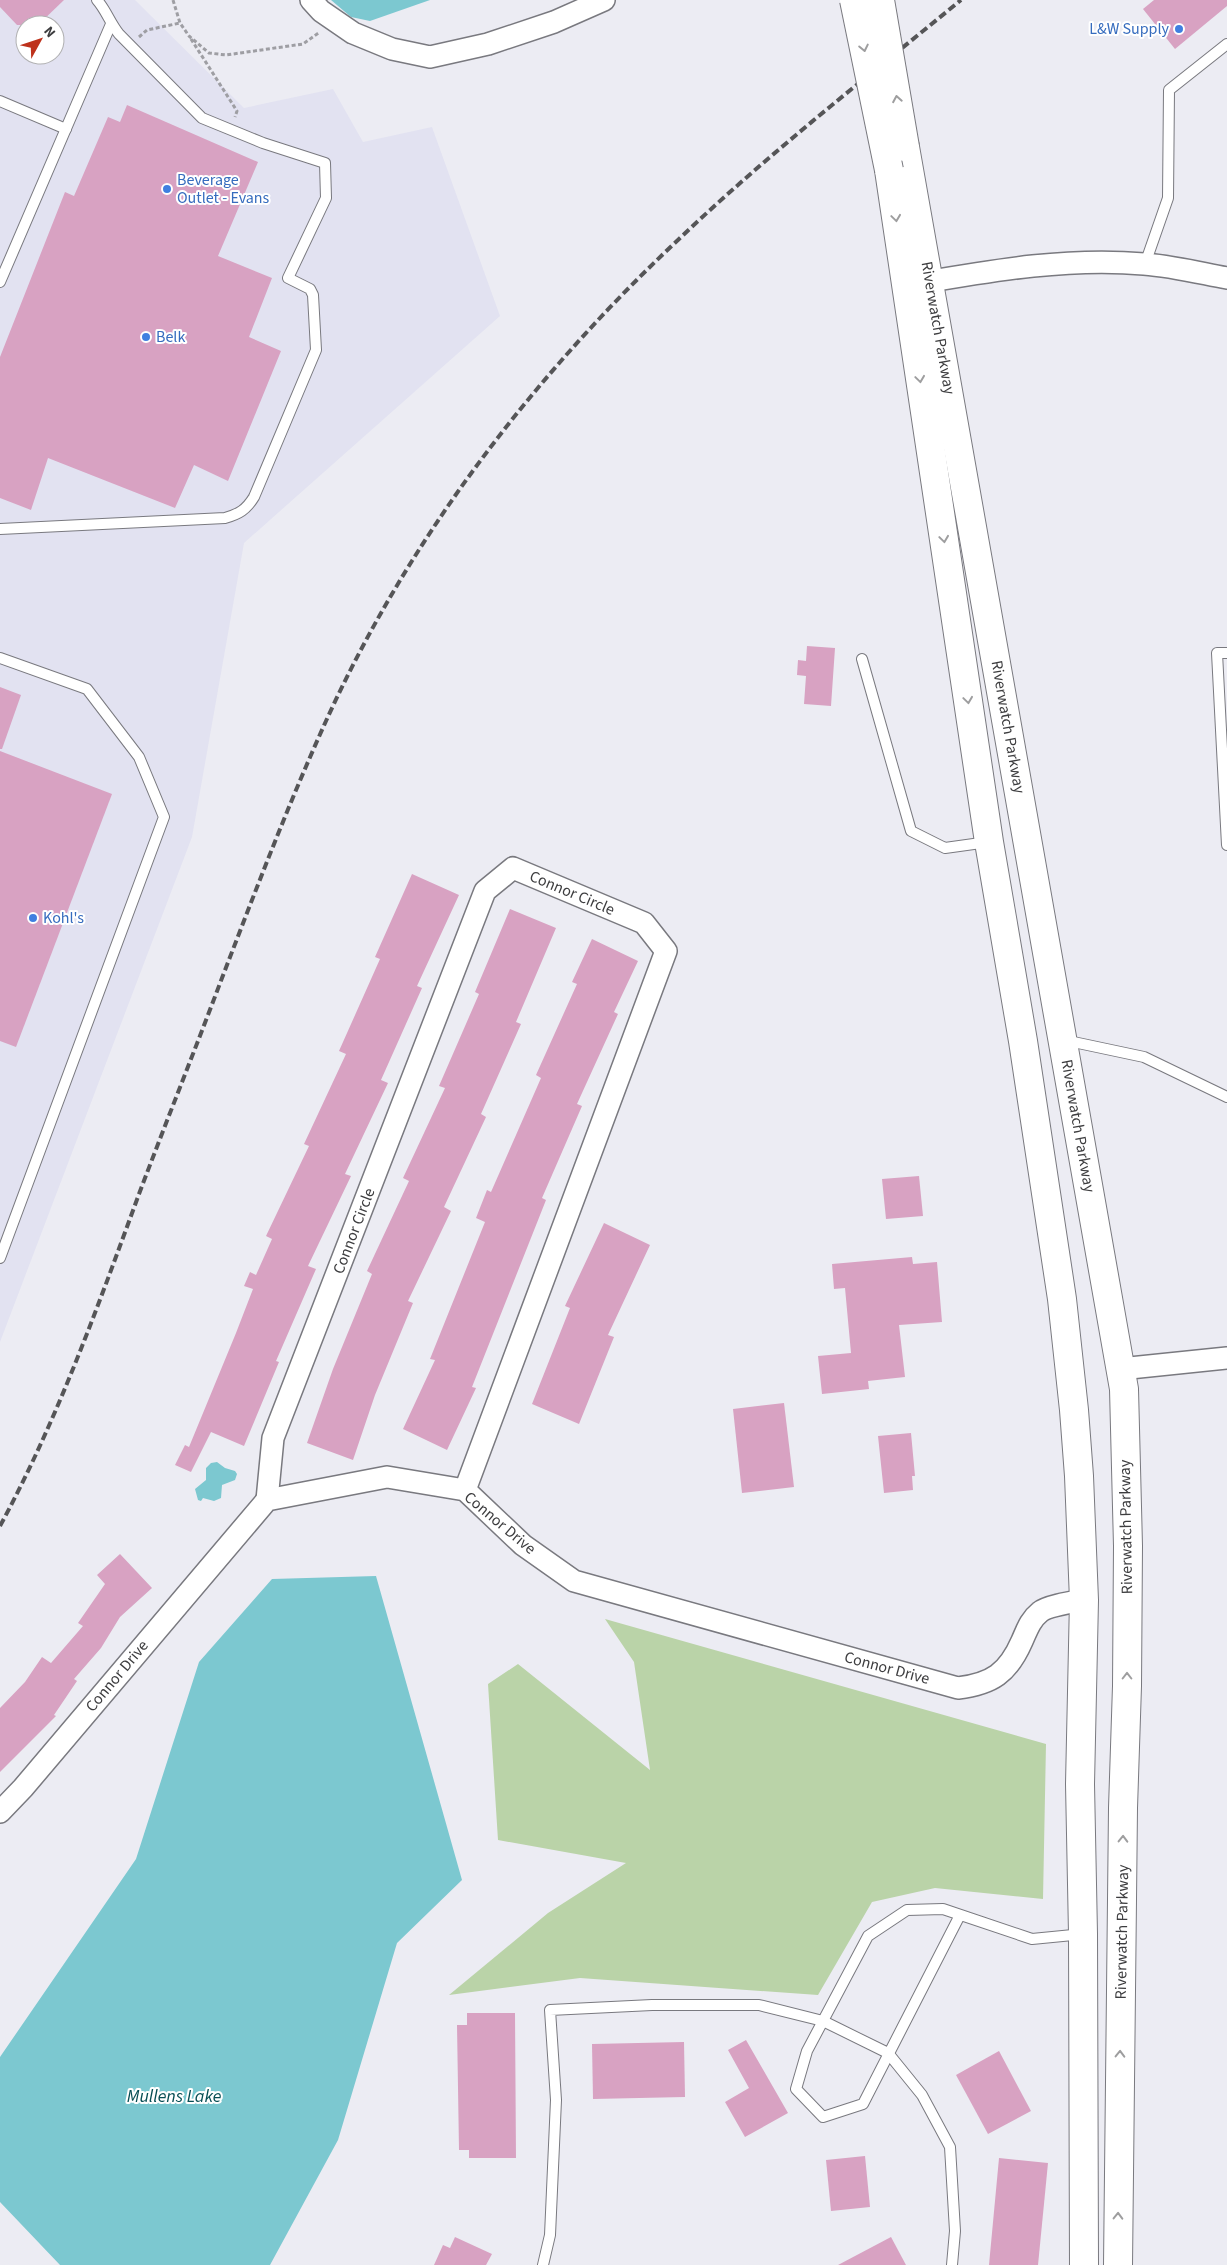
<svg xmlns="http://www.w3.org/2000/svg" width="1227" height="2265" font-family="'Source Sans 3',sans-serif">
	<rect width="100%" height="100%" fill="#ececf3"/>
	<path fill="#e2e2f1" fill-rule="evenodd" d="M0,0H135L244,108L333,89L363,142L432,127L500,316L244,543L192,837L0,1342ZM25,25H55V55H25Z"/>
	<path fill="#bad3a8" d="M605,1619L1046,1744L1043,1899L935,1888L872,1902L818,1995L580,1978L449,1995L548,1913L626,1863L498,1840L488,1684L518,1664L650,1770L634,1662Z"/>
	<g fill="#7cc8d0">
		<path d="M331,0H430L370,21L351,17Z"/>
		<path d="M217,1462L225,1468L235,1471L237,1474L235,1480L222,1485L221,1498L214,1501L203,1498L201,1501L198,1500L195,1489L206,1480V1468L211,1463Z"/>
		<path d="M376,1576L462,1880L397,1943L338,2140L270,2265H60L0,2202V2057L136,1859L199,1662L272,1579Z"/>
	</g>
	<g fill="#d8a2c2">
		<path d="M0,0H64L38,25H17L0,7Z"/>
		<path d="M1154,0H1227V6L1175,49L1143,9Z"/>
		<path d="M127,105L258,162L218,256L272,278L249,337L281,351L228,481L194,465L175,508L48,458L31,510L0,498V357L65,192L74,196L108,117L120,122Z"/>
		<path d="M807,646L835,648L831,706L804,704L806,676L797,675L798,660L806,661Z"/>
		<path d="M0,687L21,695L2,749H0Z"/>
		<path d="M0,751L112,794L16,1047L0,1041Z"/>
		<path d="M412,874L459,895L417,986L422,988L381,1080L388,1083L345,1174L351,1176L308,1266L316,1269L276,1361L279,1362L244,1446L211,1432L191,1472L175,1465L185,1445L189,1447L236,1333L253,1289L244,1286L250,1272L256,1275L272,1239L266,1236L309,1146L304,1144L346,1054L339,1051L380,959L375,957Z"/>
		<path d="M510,909L556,928L516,1022L521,1024L481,1114L486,1117L444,1207L451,1211L408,1301L413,1303L375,1395L353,1460L307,1443L333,1369L372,1274L367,1271L409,1181L403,1178L445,1088L439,1086L479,994L475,992Z"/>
		<path d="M592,939L638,961L614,1012L618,1014L577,1104L582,1106L542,1198L546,1200L472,1387L476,1388L447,1450L403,1429L435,1360L430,1359L485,1222L476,1218L487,1190L491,1192L541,1078L536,1075L577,984L572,982Z"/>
		<path d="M919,1176L923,1216L886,1219L882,1179Z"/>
		<path d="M604,1223L650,1245L608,1335L614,1337L579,1424L532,1404L570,1308L565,1306Z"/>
		<path d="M912,1257L913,1264L937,1262L942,1322L899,1325L905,1377L868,1381L869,1389L822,1394L818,1356L851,1353L845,1288L834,1289L832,1264Z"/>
		<path d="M784,1403L794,1487L742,1493L733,1409Z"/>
		<path d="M911,1433L915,1476H912L913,1490L884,1493L878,1436Z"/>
		<path d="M120,1554L152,1588L120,1617L101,1648L74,1679L77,1681L54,1715L56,1716L0,1772V1708L25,1682L42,1657L51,1663L83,1626L78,1623L105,1584L97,1575Z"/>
		<path d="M467,2013H515L516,2158H469V2150H459L457,2025H467Z"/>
		<path d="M746,2040L788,2113L745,2137L725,2102L749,2088L728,2050Z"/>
		<path d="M684,2042L685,2097L593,2099L592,2044Z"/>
		<path d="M999,2051L1031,2111L988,2134L956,2075Z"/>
		<path d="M865,2156L870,2207L831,2211L826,2160Z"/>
		<path d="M999,2158L1048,2163L1038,2265H989Z"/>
		<path d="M455,2237L492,2254L486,2265H434L443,2245L450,2248Z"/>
		<path d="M891,2237L906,2265H838Z"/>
	</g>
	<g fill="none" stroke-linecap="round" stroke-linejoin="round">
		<g stroke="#79797f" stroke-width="12">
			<g id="lane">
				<path d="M0,101L66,129"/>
				<path d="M1145,264L1168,198L1169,90L1227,44"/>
				<path d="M0,282L111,24"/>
				<path d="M0,529L225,518C239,514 246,510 254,497L316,350L313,295L310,289L288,278L326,198L325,163L263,143L202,118L119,34C110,23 106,10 97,0"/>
				<path d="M1227,653H1217L1227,845"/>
				<path d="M0,658L87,689L139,757L164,817L0,1258"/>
				<path d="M862,659L911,831L945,848L988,842"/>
				<path d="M1064,1040L1144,1057L1227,1097"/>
				<path d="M960,1915L863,2104L823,2117L796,2089L807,2051L868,1936L907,1910L943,1909L1032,1939L1083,1934"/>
				<path d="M543,2265L550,2235L556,2100L550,2010L652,2005H759L823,2021L888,2053L922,2095L950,2147L955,2231L952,2265"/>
			</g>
		</g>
		<g stroke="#79797f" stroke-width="24">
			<g id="street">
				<path d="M311,0L321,11L353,33L392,49L430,57L488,44L554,22L604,0"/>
				<path d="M914,284C990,271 1067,257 1144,264C1172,266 1200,273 1227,278"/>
				<path d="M1120,1369L1227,1358"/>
				<path d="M267,1500L273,1438L485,891L513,868L644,923L666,951L465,1490"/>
				<path d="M0,1812L23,1788L267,1500L387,1477L465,1490L523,1545L574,1581L958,1688C992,1684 1008,1673 1022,1641C1027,1630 1030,1620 1040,1612C1047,1606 1073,1602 1084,1600"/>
			</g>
		</g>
		<g stroke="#79797f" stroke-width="30">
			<g id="primary">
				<path d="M905,147L1124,1389L1128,1546L1127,1686L1123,1808L1118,2265"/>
				<path d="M889,170L989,842L1023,1041L1062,1299L1074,1410L1079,1476L1084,1600L1080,1784L1083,1934L1084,2265"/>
			</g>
		</g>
		<g stroke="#9e9ea3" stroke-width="3" stroke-dasharray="4 2.5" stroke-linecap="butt">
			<path d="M173,0L180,23L189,36L209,53L226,55L303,44L320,32"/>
			<path d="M139,37L147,30L180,23"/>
			<path d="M191,39L237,111L235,117"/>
		</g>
		<use href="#lane" stroke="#fff" stroke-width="10"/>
		<use href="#street" stroke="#fff" stroke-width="21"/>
		<use href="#primary" stroke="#fff" stroke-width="28"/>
		<path stroke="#555557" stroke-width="4" stroke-dasharray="8 4" stroke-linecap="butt" d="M0,1526C57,1421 98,1306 139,1194C166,1122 195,1050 222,978C255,892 288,805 326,721C409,538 533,376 679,239C768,154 866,78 961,0"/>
		<g stroke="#79797f" stroke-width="30" stroke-linecap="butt">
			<g id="primary-bridge">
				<path d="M854,0L889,170"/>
				<path d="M880,0L905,147"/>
			</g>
		</g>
		<use href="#primary-bridge" stroke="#fff" stroke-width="28"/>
	</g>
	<defs><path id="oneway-chevron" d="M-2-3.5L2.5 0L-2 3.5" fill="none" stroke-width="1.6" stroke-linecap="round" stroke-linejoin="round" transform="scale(1.25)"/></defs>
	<g stroke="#9e9e9f">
		<use href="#oneway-chevron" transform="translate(864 48) rotate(78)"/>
		<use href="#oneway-chevron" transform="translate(897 99) rotate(-100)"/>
		<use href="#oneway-chevron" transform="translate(896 218) rotate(82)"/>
		<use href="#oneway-chevron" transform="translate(920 379) rotate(82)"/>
		<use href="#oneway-chevron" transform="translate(944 539) rotate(82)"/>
		<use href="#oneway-chevron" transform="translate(968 700) rotate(82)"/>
		<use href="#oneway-chevron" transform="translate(1127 1676) rotate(-90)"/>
		<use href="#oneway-chevron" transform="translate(1123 1839) rotate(-89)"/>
		<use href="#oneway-chevron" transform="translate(1120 2054) rotate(-89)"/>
		<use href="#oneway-chevron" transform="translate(1118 2216) rotate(-89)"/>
	</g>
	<g fill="#3f7fe0" stroke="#fff" stroke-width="2">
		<circle cx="1179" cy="29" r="5"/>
		<circle cx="167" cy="189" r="5"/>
		<circle cx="146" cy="337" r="5"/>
		<circle cx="33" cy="918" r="5"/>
	</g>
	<g text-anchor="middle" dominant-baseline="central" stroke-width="4" stroke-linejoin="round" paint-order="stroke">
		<g font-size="16" fill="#366cbe" stroke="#fff" text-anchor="start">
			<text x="1169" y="29" text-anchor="end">L&amp;W Supply</text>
			<text x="177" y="180">Beverage<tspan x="177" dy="18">Outlet - Evans</tspan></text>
			<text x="156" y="337">Belk</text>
			<text x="43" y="918">Kohl's</text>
		</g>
		<g font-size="16" fill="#3d3d3f" stroke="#fff">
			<text transform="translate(938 328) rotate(80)">Riverwatch Parkway</text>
			<text transform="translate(1008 727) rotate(80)">Riverwatch Parkway</text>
			<text transform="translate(572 893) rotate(23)">Connor Circle</text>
			<text transform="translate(1078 1126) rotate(80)">Riverwatch Parkway</text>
			<text transform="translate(354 1231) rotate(-69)">Connor Circle</text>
			<text transform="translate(500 1523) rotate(40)">Connor Drive</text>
			<text transform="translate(1126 1527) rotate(-91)">Riverwatch Parkway</text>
			<text transform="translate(887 1668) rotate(15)">Connor Drive</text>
			<text transform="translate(117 1676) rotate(-50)">Connor Drive</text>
			<text transform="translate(1122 1932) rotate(-89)">Riverwatch Parkway</text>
		</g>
		<g font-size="18" font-style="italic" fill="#064d53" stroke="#fff">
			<text x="174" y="2096">Mullens Lake</text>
		</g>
	</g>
	<g transform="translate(40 40) rotate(50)"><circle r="24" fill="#ffffff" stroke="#b1b1b2"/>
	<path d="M0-4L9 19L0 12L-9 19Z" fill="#be321c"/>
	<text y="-8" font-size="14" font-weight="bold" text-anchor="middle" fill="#3d3d3f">N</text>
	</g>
</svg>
